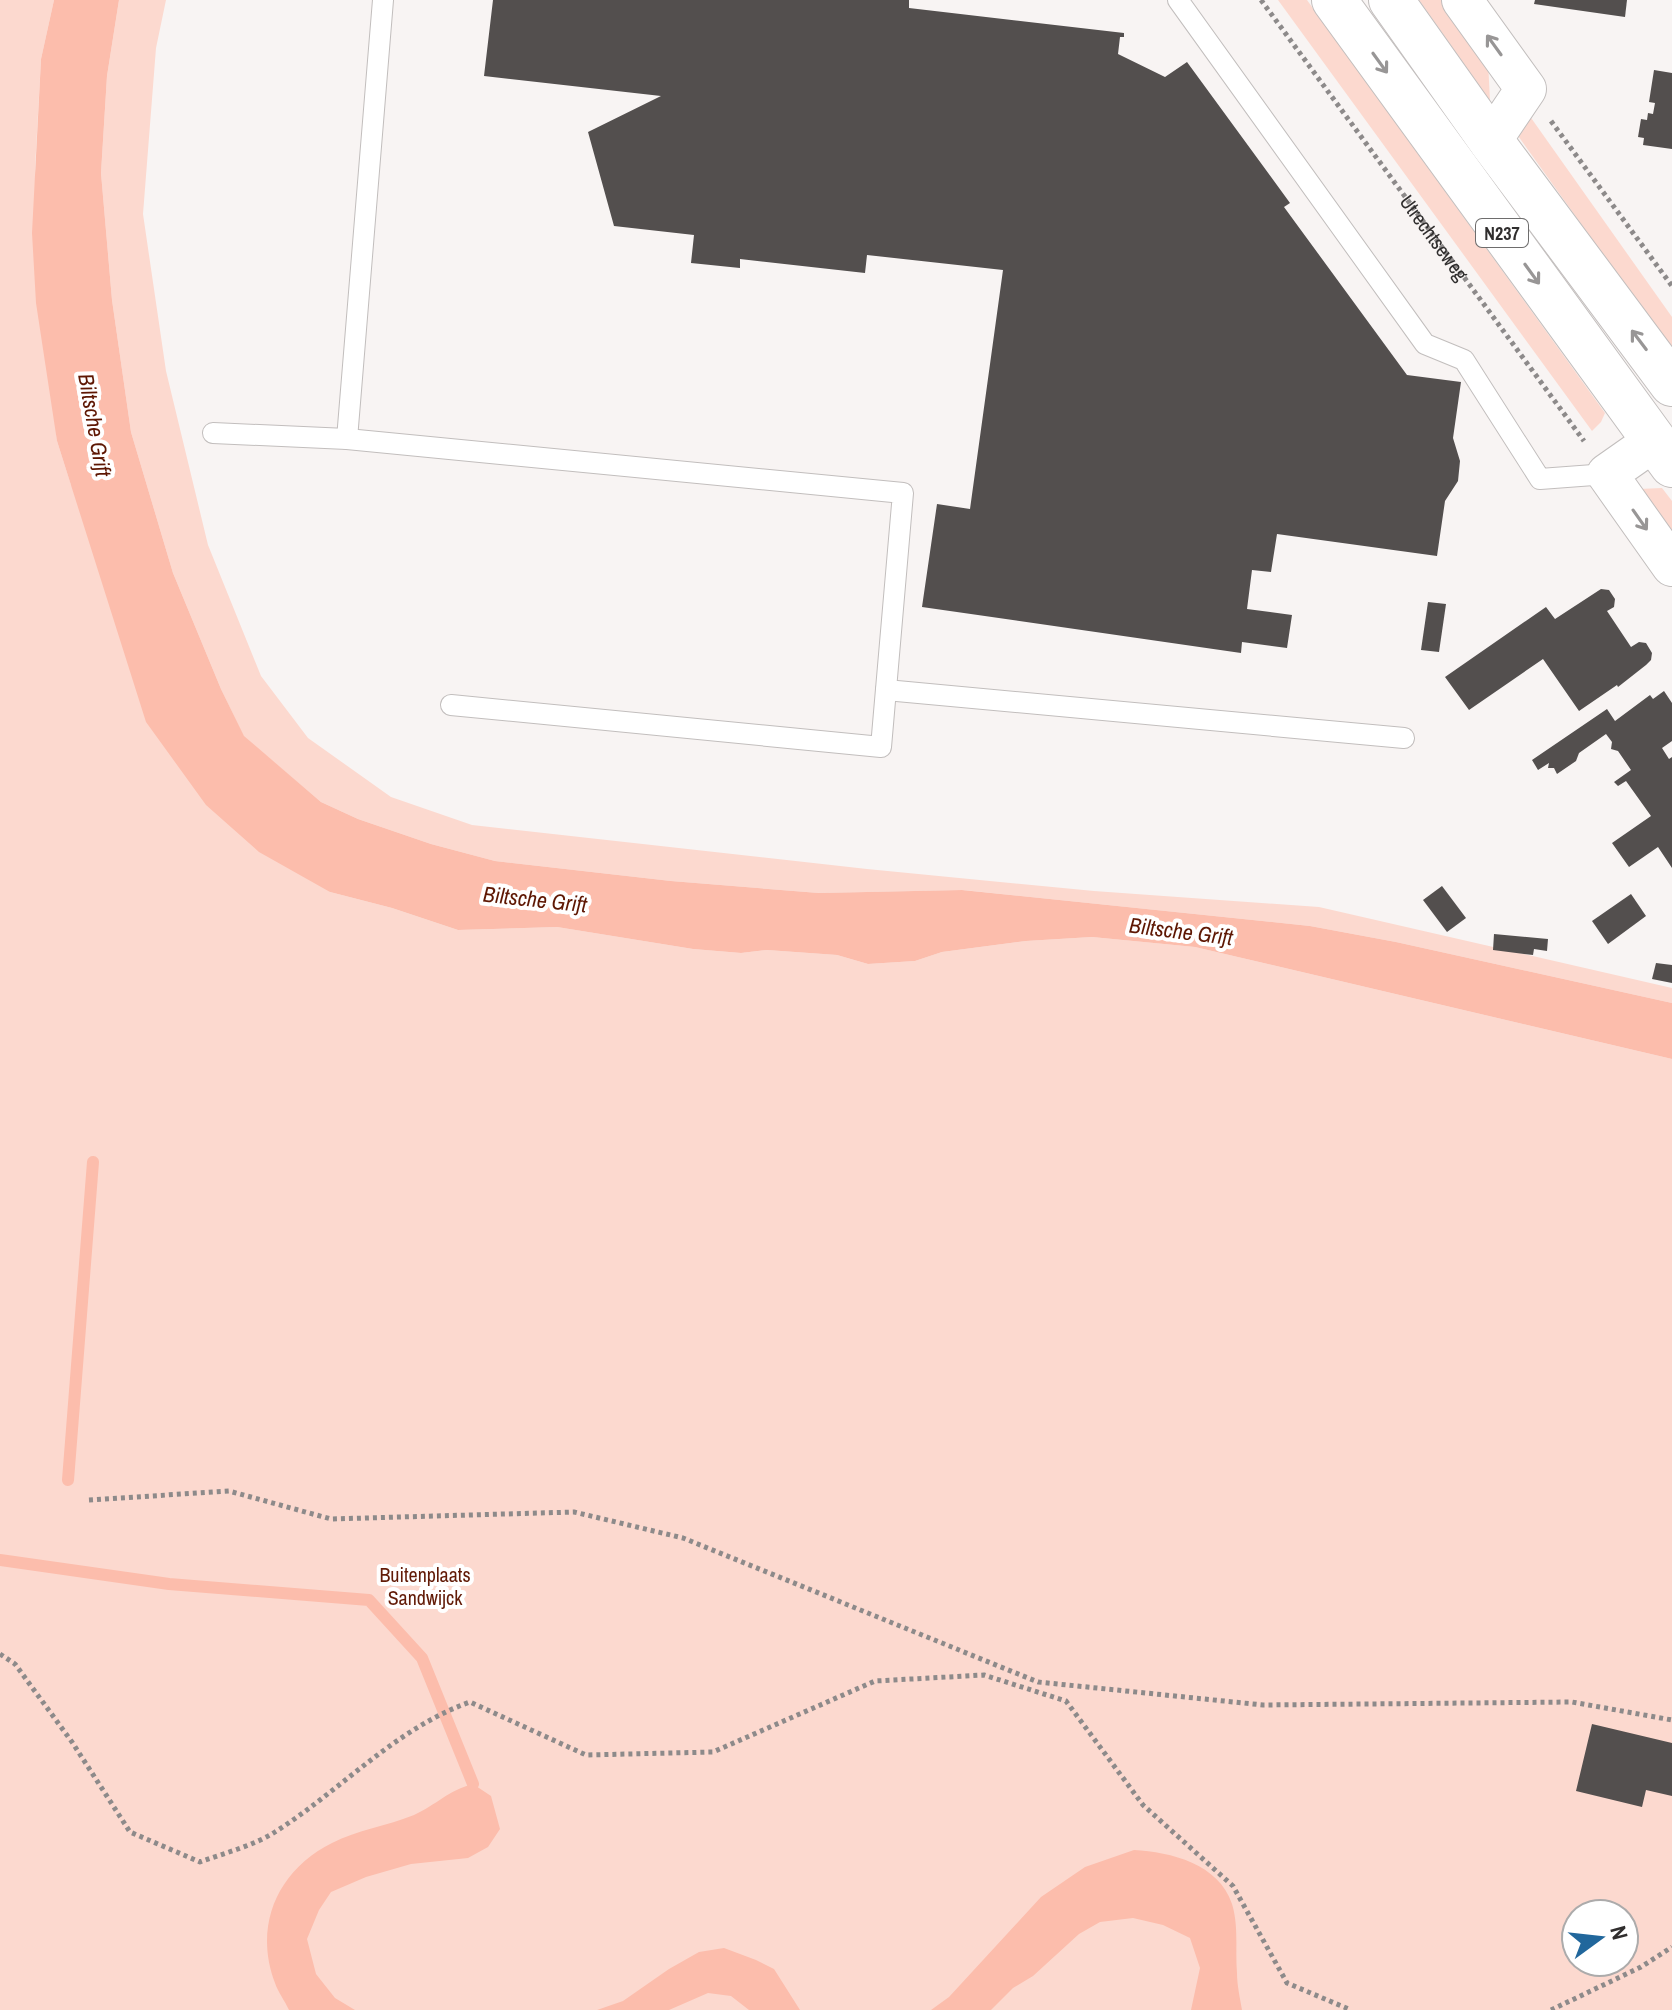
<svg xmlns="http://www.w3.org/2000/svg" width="1672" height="2010" font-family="'Archivo Narrow',sans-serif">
	<rect width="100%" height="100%" fill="#f8f4f3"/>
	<g fill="#fcd9cf" fill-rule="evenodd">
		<path d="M0,0H54L41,59L35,169L57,441L71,485L330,892L392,908L458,930L557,927L693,949L741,953L767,950L837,955L868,964L915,961L942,952L1026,941L1092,937L1195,947L1672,1059V2010H0ZM1576,1914H1624V1962H1576Z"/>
		<path d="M119,0H166L156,48L143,214L166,371L208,545L261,676L308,738L391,797L472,825L867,869L1094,891L1319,907L1672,988V1003L1396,942L1310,926L963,890L819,893L671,881L495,861L431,844L358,819L321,802L244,737L221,689L173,573L131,432L112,300L101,173L107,76Z"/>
		<path d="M1278,0H1307L1605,413L1601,422L1592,431Z"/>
		<path d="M1419,0H1444L1488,61L1490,101Z"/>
		<path d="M1529,115L1672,317V351L1516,133Z"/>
		<path d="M1662,488L1672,501V535L1639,489Z"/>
	</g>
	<g fill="#fcbdac">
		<path d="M54,0H119L107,76L101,173L112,300L131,432L173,573L221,689L244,736L321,802L358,819L431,844L495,861L671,881L819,893L962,890L1310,926L1396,942L1672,1003V1059L1195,947L1092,937L1026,941L942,952L915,961L868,964L837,955L767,950L741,953L693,949L557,927L458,930L392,908L330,892L259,852L206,805L146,722L57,441L36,303L32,233L41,59Z"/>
		<path d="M473,1784L491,1796L500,1829L488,1847L468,1858L411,1864L366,1877L331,1892L319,1910L307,1939L316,1974L335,1998L355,2010H289C285,2001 278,1992 275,1983C253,1925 278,1870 332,1843C357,1830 387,1826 414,1815C436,1805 449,1790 473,1784Z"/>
		<path d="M1134,1850C1171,1852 1219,1864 1232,1904C1239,1927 1235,1950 1237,1973C1237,1985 1240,1998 1242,2010H1191L1200,1968L1190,1938L1163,1925L1133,1918L1100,1922L1079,1934L1033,1976L1013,1988L991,2010H931L949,1997L1041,1897L1085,1867Z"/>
		<path d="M724,1948L756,1960L774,1969L800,2010H749L731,1996L708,1993L669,2010H597L623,2001L669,1969L699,1952Z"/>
	</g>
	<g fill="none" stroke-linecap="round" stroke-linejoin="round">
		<g stroke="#fcbdac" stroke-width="12">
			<path d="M68,1480L93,1162"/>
			<path d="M0,1560L169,1584L369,1600L422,1658L473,1784"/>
		</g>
	</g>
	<g fill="#534f4e">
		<path d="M493,0H909V8L1124,33V37H1120L1118,54L1165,77L1187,62L1290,203L1284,207L1407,375L1461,382L1453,438L1460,461L1458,481L1445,501L1437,556L1277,534L1271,572L1252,570L1247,609L1292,615L1287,648L1242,642L1241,653L922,607L937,504L970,509L1003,270L867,255L865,273L740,259V268L691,263L694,235L614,226L588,132L661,96L484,76Z"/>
		<path d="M1535,0H1627L1625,17L1534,4Z"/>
		<path d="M1654,70L1672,73V149L1643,145L1644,138L1638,137L1641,119L1647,120L1648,113L1653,114L1655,103L1649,102Z"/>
		<path d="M1601,589L1609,590L1615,599L1614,607L1607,611L1631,647L1639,642L1646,643L1652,653L1651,660L1646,665L1618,687L1617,685L1579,711L1543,659L1469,710L1445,677L1546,607L1555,619Z"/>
		<path d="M1428,602L1446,604L1439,652L1421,650Z"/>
		<path d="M1664,691L1672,703V741L1662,748L1669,759L1672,757V868L1658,847L1629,867L1612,843L1651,816L1626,781L1618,786L1614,782L1631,770L1618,751L1611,749L1612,742L1606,734L1579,753L1576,761L1557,774L1554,768H1548L1549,763L1538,770L1532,760L1607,709L1615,721L1650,695L1653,699Z"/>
		<path d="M1442,886L1466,918L1447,932L1423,900Z"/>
		<path d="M1631,894L1646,916L1608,944L1592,921Z"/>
		<path d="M1494,934L1548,939L1547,951L1534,949L1533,955L1493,950Z"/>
		<path d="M1656,963L1672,965V983L1652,979Z"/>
		<path d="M1592,1724L1672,1743V1796L1646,1790L1642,1807L1576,1791Z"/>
	</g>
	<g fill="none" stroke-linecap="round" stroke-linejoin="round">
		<g stroke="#c2bebd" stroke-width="22">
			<g id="service">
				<path d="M1178,0L1425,344L1464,360L1540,479L1607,474"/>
				<path d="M213,433L347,439L903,493L881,747L451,705"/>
				<path d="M347,439L383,0"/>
				<path d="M886,690L1404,738"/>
			</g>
		</g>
		<g stroke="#c2bebd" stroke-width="42">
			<g id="minor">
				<path d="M1462,0L1526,89L1491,141"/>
				<path d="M1654,441L1607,474L1672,566"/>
			</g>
		</g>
		<g stroke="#c2bebd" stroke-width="46">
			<g id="primary">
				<path d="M1334,0L1672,465"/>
				<path d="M1391,0L1491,141L1672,384"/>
			</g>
		</g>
		<g stroke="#8d8a8a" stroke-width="5" stroke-dasharray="4 4" stroke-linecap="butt">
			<path id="s1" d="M1261,0L1584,441"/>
			<path d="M1551,121L1672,286"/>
			<path d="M89,1500L229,1491L331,1519L574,1512L683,1538L1038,1682L1263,1705L1572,1702L1672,1720"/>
			<path d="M0,1654L15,1664L72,1742L130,1832L200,1862C224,1853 253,1846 275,1832C340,1791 396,1728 470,1702L586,1755L713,1752L875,1681L984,1675L1066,1701L1143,1805L1233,1886L1287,1983L1351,2010"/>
			<path d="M1551,2010L1641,1967L1672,1947"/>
		</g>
		<use href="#service" stroke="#fff" stroke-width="20"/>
		<use href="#minor" stroke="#fff" stroke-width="40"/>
		<use href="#primary" stroke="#fff" stroke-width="44"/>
	</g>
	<defs><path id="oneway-shaft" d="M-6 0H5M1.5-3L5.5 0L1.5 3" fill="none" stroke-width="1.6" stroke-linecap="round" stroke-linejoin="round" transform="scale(2)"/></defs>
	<g stroke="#989696">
		<use href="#oneway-shaft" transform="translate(1494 45) rotate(-126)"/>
		<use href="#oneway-shaft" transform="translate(1380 63) rotate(54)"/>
		<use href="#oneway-shaft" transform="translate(1532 274) rotate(54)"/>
		<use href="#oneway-shaft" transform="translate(1639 340) rotate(-127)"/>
		<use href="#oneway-shaft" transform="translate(1640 520) rotate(55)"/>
	</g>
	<g text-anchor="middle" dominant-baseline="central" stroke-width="8" stroke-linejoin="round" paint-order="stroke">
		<rect fill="#fff" stroke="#6e6d6d" stroke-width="2" x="1476" y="219" width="52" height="28" rx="6"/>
		<g font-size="18" font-weight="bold" fill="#302e2e">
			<text x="1502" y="233">N237</text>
		</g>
		<g font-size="20" fill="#302e2e" stroke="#fff">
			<text stroke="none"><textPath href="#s1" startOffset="294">Utrechtseweg</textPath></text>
		</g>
		<g font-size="20" fill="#621b07" stroke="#fff">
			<text x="425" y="1574">Buitenplaats<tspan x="425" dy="23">Sandwijck</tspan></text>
		</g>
		<g font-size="22" font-style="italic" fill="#5e1703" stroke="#fff">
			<text transform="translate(95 425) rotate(80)">Biltsche Grift</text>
			<text transform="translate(535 899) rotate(6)">Biltsche Grift</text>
			<text transform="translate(1181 931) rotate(7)">Biltsche Grift</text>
		</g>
	</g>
	<g transform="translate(1600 1938) rotate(75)"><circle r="38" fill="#ffffff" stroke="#acabab" stroke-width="2"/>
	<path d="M0-6L14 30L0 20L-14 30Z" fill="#21679c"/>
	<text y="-12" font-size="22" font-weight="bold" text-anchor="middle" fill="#302e2e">N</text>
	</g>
</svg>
